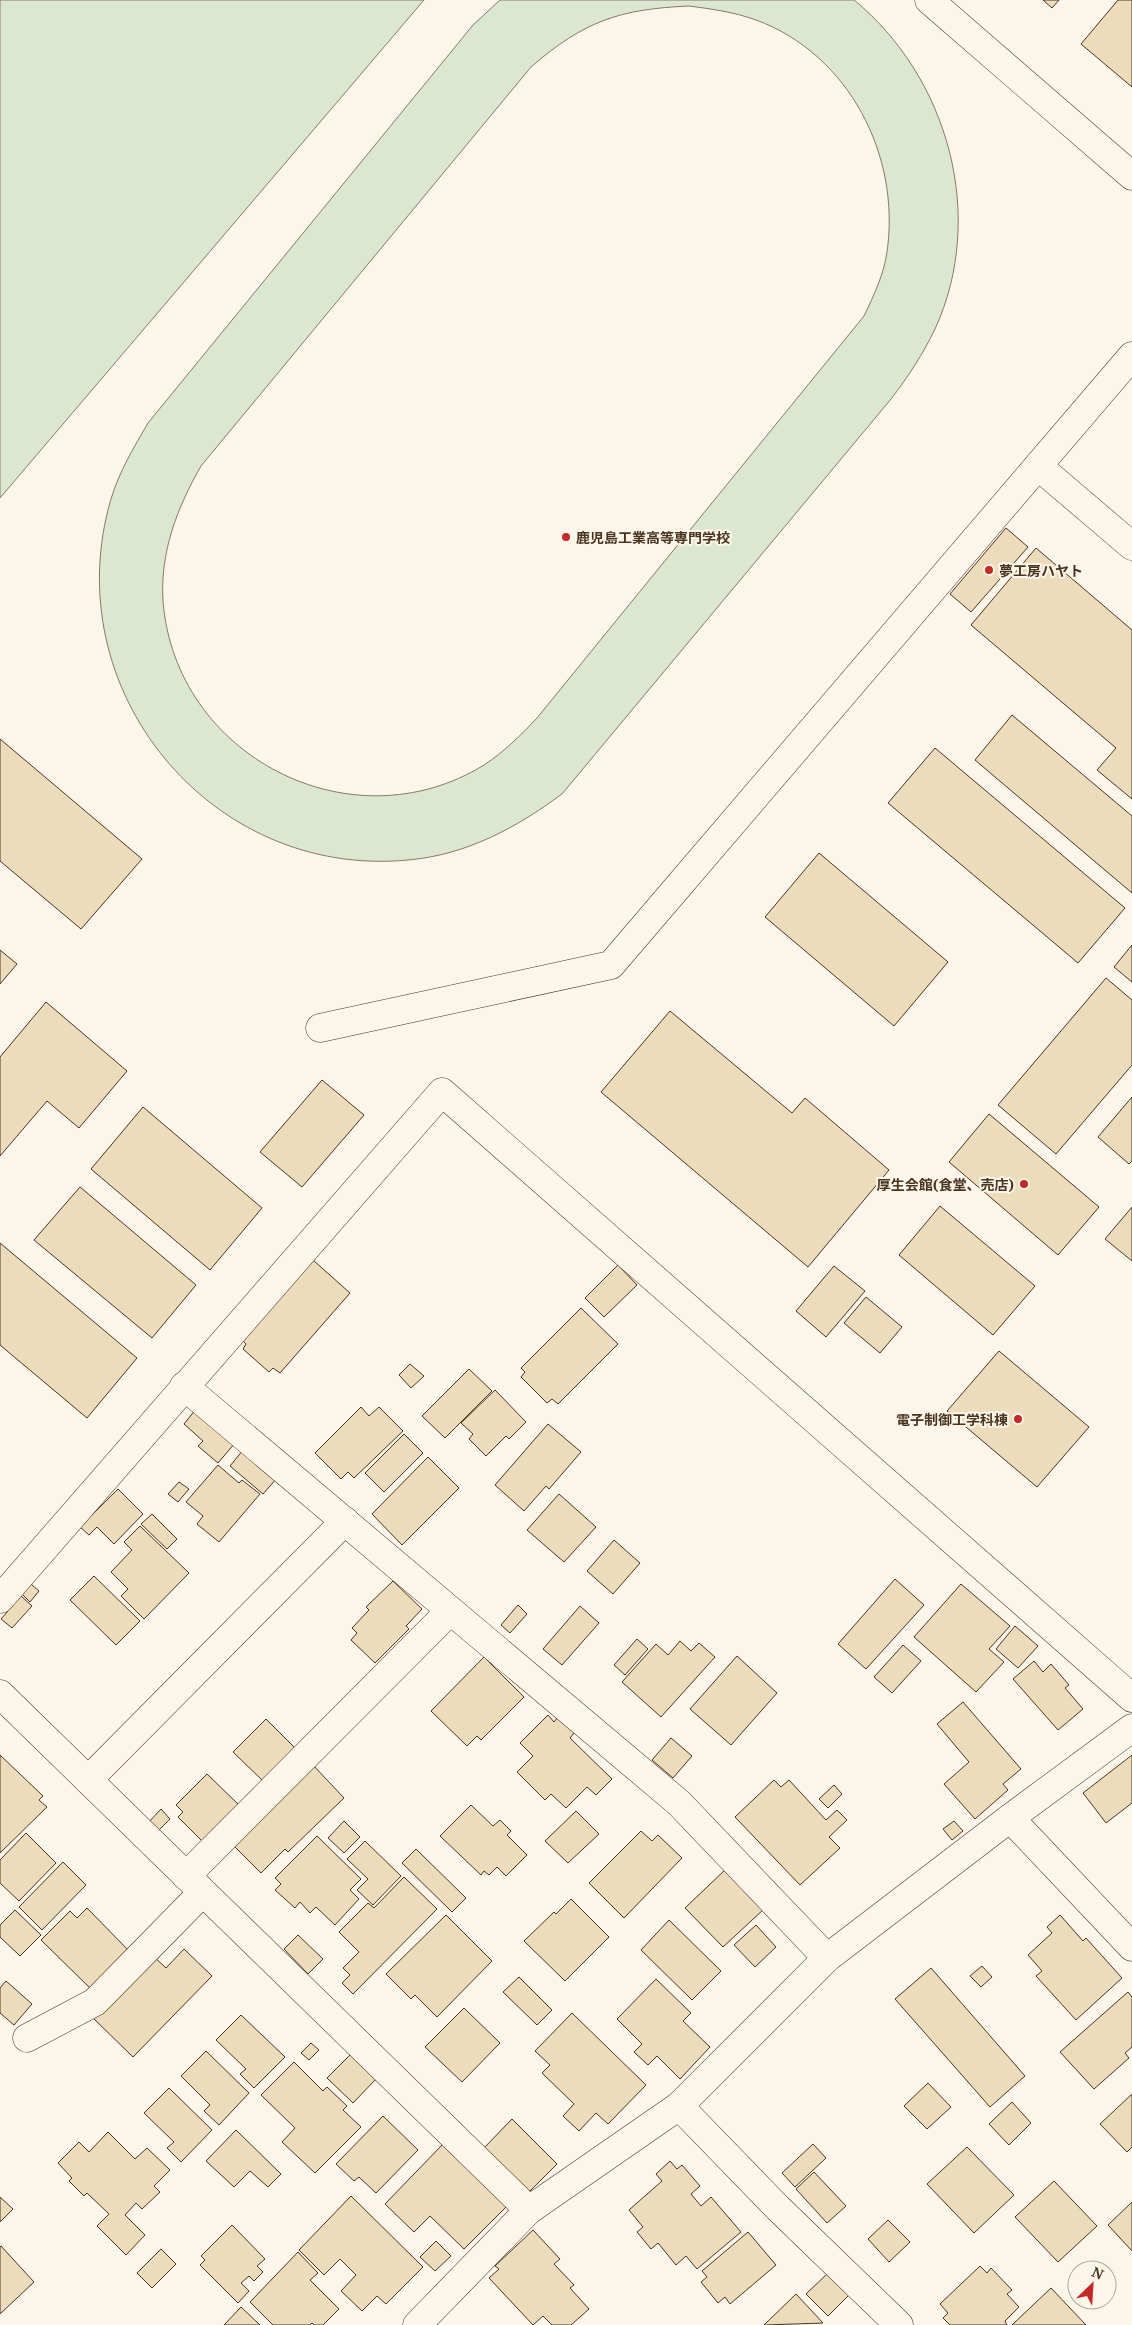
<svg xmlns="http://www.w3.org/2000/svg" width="1132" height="2325" font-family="'Noto Serif','Noto Sans JP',serif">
	<rect width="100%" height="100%" fill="#fbf6e9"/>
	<g fill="#dce7d0" stroke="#887966" fill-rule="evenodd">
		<path d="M0,0H424L0,498Z"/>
		<path d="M500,0H854C948,77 987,216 935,329C923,354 908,377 891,399L562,794C516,828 466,855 408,860C210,879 55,689 111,499C119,472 134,447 148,423L473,25ZM689,6C712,9 734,12 756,20C849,54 901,156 887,252C884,274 874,295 864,316L537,718C521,735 504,752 484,765C351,847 175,756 163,601C160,552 177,508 201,466L531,67C584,21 620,9 689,6Z"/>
	</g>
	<g fill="#ecdcbc" stroke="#4a3520">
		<path d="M1043,0H1059L1052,8Z"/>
		<path d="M1118,0H1132V87L1081,44Z"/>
		<path d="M1006,528L1028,547L971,612L950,594Z"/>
		<path d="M1036,548L1132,630V799L1097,770L1116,748L971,625Z"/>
		<path d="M1012,715L1132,816V893L975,760Z"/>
		<path d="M0,739L142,859L81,929L0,861Z"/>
		<path d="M935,748L1125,908L1078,963L888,803Z"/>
		<path d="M819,853L948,962L894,1026L765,917Z"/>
		<path d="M1132,945V982L1114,967Z"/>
		<path d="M0,950L17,964L0,984Z"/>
		<path d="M1106,978L1132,1000V1065L1056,1154L998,1105Z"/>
		<path d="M46,1002L127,1071L79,1128L47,1101L0,1156V1057Z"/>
		<path d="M670,1011L792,1113L805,1098L889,1170L808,1267L601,1092Z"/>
		<path d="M322,1080L364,1115L302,1187L260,1152Z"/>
		<path d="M1132,1097V1161L1129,1164L1098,1137Z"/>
		<path d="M143,1107L262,1208L210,1270L91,1169Z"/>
		<path d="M989,1114L1099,1207L1058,1255L949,1162Z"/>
		<path d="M80,1187L196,1285L152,1338L34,1240Z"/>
		<path d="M940,1206L1035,1286L993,1335L899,1255Z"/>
		<path d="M1132,1207V1261L1105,1239Z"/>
		<path d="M0,1243L137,1358L87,1418L0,1345Z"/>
		<path d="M313,1260L350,1293L280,1373L273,1368L269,1372L243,1349L246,1344L242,1340Z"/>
		<path d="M618,1265L637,1285L604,1317L585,1298Z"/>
		<path d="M834,1266L865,1291L826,1337L796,1311Z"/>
		<path d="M866,1297L902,1327L880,1353L844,1323Z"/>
		<path d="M581,1308L618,1344L558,1404L552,1399L547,1403L521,1377L525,1372L521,1368Z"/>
		<path d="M999,1351L1089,1427L1037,1487L947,1411Z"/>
		<path d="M410,1364L424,1376L411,1388L399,1375Z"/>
		<path d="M469,1369L492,1391L445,1438L422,1416Z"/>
		<path d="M495,1390L526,1422L509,1439L506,1436L486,1456L469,1439L473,1434L461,1423Z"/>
		<path d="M361,1407L369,1416L379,1407L403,1431L354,1478L348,1472L341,1479L315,1453Z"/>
		<path d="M196,1409L235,1443L218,1463L198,1446L203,1441L184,1424Z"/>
		<path d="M548,1424L581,1452L549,1489L546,1486L524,1511L495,1485Z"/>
		<path d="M404,1434L423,1453L384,1492L365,1473Z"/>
		<path d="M243,1450L277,1478L263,1494L230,1466Z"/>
		<path d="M428,1457L459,1488L402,1545L372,1514Z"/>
		<path d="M218,1465L239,1483L242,1480L260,1494L219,1542L197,1524L203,1516L186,1502Z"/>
		<path d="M179,1482L189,1489L178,1502L168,1494Z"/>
		<path d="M118,1489L143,1514L114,1544L97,1527L89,1535L80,1527Z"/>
		<path d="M559,1494L596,1527L564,1562L527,1530Z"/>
		<path d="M152,1514L177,1539L167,1549L141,1524Z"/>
		<path d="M140,1526L189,1573L144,1619L121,1596L128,1589L111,1572L132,1550L124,1542Z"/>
		<path d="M614,1540L640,1563L613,1594L587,1571Z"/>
		<path d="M94,1576L140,1621L116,1645L70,1600Z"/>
		<path d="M895,1579L924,1605L866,1669L838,1644Z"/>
		<path d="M393,1581L422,1609L406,1626L409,1629L375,1663L351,1640L357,1633L352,1628L369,1610L366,1607Z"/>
		<path d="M31,1584L39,1591L30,1602L22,1594Z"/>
		<path d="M961,1584L1010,1626L989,1649L1004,1662L976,1692L914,1637Z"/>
		<path d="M21,1596L32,1606L12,1628L1,1619Z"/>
		<path d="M518,1605L527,1614L510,1633L501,1625Z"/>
		<path d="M580,1606L599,1623L562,1665L543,1649Z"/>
		<path d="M1015,1626L1038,1646L1018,1668L996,1649Z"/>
		<path d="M637,1639L648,1649L625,1675L614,1665Z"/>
		<path d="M680,1641L691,1651L699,1643L715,1657L661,1717L622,1682L656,1644L668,1655Z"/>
		<path d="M903,1645L921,1661L892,1693L874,1677Z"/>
		<path d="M737,1656L777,1693L731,1745L690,1709Z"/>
		<path d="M484,1657L524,1697L481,1740L477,1736L467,1746L431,1711Z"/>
		<path d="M1034,1661L1043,1672L1051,1664L1069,1685L1065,1688L1083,1709L1058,1730L1013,1679Z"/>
		<path d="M963,1702L1021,1769L1003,1784L1008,1790L975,1819L944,1784L969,1762L937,1724Z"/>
		<path d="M548,1715L554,1722L558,1717L574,1733L570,1738L612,1779L596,1795L587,1787L566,1808L551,1794L545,1800L517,1772L533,1756L520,1743Z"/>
		<path d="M266,1719L295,1748L263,1781L233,1752Z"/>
		<path d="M671,1738L692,1756L673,1778L652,1760Z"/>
		<path d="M0,1755L43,1796L39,1800L47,1807L0,1853Z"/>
		<path d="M1132,1755V1803L1106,1823L1083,1793Z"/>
		<path d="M312,1764L344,1798L288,1852L285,1849L261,1873L231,1843Z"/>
		<path d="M207,1774L239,1805L202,1841L178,1817L183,1812L176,1805Z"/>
		<path d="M774,1780L781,1787L789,1780L826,1820L837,1810L847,1820L829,1837L840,1848L800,1885L735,1817Z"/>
		<path d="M834,1785L842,1794L828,1808L819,1799Z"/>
		<path d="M471,1805L493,1826L500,1820L511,1831L507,1835L527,1855L506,1876L497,1867L489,1875L484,1871L481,1875L440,1836Z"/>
		<path d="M161,1809L170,1819L157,1832L148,1823Z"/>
		<path d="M576,1811L599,1834L568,1863L545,1841Z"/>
		<path d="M344,1821L360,1837L344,1853L328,1838Z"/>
		<path d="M954,1821L963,1831L952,1840L943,1829Z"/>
		<path d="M641,1831L652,1841L658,1835L682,1858L624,1918L589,1883Z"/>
		<path d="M26,1833L56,1863L19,1901L0,1883V1860Z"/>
		<path d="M317,1836L361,1879L350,1890L359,1899L335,1925L316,1907L310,1913L300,1902L295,1908L275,1890L281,1884L275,1878Z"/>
		<path d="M365,1841L401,1876L373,1905L357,1890L368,1879L347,1859Z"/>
		<path d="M416,1849L466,1898L452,1912L402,1863Z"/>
		<path d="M63,1862L86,1885L42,1930L19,1907Z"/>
		<path d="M726,1869L764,1909L723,1947L685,1908Z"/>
		<path d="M404,1877L437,1909L353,1994L342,1983L350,1975L343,1968L359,1952L339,1932L368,1903L374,1908Z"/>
		<path d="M571,1899L609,1937L565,1981L524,1941L554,1912L556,1914Z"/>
		<path d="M87,1908L131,1953L93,1991L41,1940L70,1911L77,1918Z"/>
		<path d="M15,1910L41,1935L20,1956L0,1937V1925Z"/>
		<path d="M446,1915L492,1961L437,2017L415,1995L411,1999L386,1974Z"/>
		<path d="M1060,1915L1083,1941L1086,1938L1122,1978L1076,2020L1036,1976L1042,1971L1028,1955L1052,1933L1047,1927Z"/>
		<path d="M669,1920L721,1971L692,2000L641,1950Z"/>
		<path d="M756,1925L776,1947L755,1967L734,1945Z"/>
		<path d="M298,1935L323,1959L308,1974L284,1949Z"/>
		<path d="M184,1949L212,1976L133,2057L91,2016L152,1955L166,1968Z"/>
		<path d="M982,1966L992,1977L981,1987L970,1976Z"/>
		<path d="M931,1968L1025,2076L990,2107L895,1999Z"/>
		<path d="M519,1977L552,2010L537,2025L503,1992Z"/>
		<path d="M656,1979L691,2013L683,2021L710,2047L680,2079L657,2056L648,2065L634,2052L642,2044L617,2019Z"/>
		<path d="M6,1981L32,2004L14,2025L0,2013V1988Z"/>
		<path d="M1128,1992L1132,1997V2047L1125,2053L1129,2058L1094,2089L1060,2052Z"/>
		<path d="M464,2008L500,2043L462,2082L425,2047Z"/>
		<path d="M572,2013L646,2085L608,2124L596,2113L579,2131L563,2116L574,2104L542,2073L550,2065L535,2051Z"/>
		<path d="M241,2015L285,2057L254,2088L240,2074L246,2069L216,2040Z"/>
		<path d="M311,2043L319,2050L309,2060L301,2053Z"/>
		<path d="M206,2051L249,2093L219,2125L204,2111L210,2105L181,2076Z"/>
		<path d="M351,2054L377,2078L353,2103L327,2078Z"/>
		<path d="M294,2062L323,2091L327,2087L347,2106L343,2110L361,2127L315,2173L282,2142L295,2128L261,2095Z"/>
		<path d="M928,2083L951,2107L927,2129L904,2106Z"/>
		<path d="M169,2088L212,2130L181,2162L167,2148L174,2142L144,2113Z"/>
		<path d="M1132,2094V2147L1127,2152L1100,2124Z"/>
		<path d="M1012,2102L1031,2123L1009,2145L989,2124Z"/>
		<path d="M383,2116L418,2150L376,2193L359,2177L354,2181L336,2164Z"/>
		<path d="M512,2119L557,2164L528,2193L483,2149Z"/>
		<path d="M236,2130L281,2174L268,2187L250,2171L234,2187L206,2161Z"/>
		<path d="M108,2132L135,2159L147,2148L170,2170L154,2186L160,2192L142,2209L136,2203L125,2215L145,2235L126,2255L97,2226L109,2214L87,2193L84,2196L69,2181L72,2178L58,2163L79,2142L89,2152Z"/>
		<path d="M443,2144L507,2206L464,2249L430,2216L414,2232L385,2204Z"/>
		<path d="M813,2144L826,2158L795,2187L782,2173Z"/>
		<path d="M967,2147L1014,2195L974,2233L927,2184Z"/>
		<path d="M670,2161L677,2169L682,2165L700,2186L691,2194L701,2206L711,2197L741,2232L697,2269L686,2256L676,2265L658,2243L651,2249L637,2232L643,2227L629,2210L662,2181L656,2174Z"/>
		<path d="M814,2172L846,2206L827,2223L796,2189Z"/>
		<path d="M1054,2181L1097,2226L1058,2262L1015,2217Z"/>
		<path d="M351,2196L423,2267L386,2304L377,2296L362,2311L341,2291L356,2275L340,2259L324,2275L299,2250Z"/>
		<path d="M0,2197L13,2209L0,2222Z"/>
		<path d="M1132,2202V2251L1108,2225Z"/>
		<path d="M888,2220L910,2242L889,2262L868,2239Z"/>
		<path d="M232,2225L265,2259L257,2266L263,2272L254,2281L249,2276L241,2283L249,2291L238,2303L200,2265L205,2260L201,2256Z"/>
		<path d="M533,2230L560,2259L554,2264L574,2285L570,2288L589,2309L571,2325H552L543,2316L533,2325L489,2278L499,2269L495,2266Z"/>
		<path d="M748,2232L776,2265L730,2304L725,2297L718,2303L701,2282L707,2277L702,2271Z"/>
		<path d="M436,2241L451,2256L435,2271L420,2257Z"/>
		<path d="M1,2246L34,2282L0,2314V2247Z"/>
		<path d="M161,2249L176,2264L152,2288L137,2273Z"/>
		<path d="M298,2252L318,2273L310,2280L339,2309L323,2325H314L312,2323L310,2325H273L250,2302Z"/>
		<path d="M980,2266L987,2273L991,2268L1012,2290L1007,2294L1019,2307L1005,2321L1007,2325H950L943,2318L948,2313L940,2304Z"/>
		<path d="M828,2273L849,2295L828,2316L806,2294Z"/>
		<path d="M1051,2288L1086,2325H1012Z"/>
		<path d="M796,2294L823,2323L764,2325Z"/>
		<path d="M241,2307L260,2325H224Z"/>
	</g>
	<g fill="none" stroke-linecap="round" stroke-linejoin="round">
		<g stroke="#4a3520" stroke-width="29">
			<g id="minor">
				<path d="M929,0L1132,176"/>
				<path d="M1038,466L1132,546"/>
				<path d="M320,1028L611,965L1132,356"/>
				<path d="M184,1386L679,1803L827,1958"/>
				<path d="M0,1599L442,1092L1132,1698"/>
				<path d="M0,1694L529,2210"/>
				<path d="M88,1780L345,1521"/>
				<path d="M1010,1818L1132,1947"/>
				<path d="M186,1876L450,1611"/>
				<path d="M27,2038L95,2002L203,1892"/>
				<path d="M679,2106L778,2208L899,2325"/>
				<path d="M417,2325L529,2210L679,2106L827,1958L1010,1818L1132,1728"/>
			</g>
		</g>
		<use href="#minor" stroke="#fbf6e9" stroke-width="28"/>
	</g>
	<g fill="#c62828" stroke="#fbf6e9" stroke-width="2">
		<circle cx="566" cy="537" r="5"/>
		<circle cx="989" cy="570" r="5"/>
		<circle cx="1024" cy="1184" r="5"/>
		<circle cx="1018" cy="1419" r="5"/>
	</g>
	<g text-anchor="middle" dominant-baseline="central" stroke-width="4" stroke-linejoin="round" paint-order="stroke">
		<g font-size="14" font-weight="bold" fill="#4a3520" stroke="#fbf6e9" text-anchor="start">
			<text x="576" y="537">鹿児島工業高等専門学校</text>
			<text x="999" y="570">夢工房ハヤト</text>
			<text x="1014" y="1184" text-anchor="end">厚生会館(食堂、売店)</text>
			<text x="1008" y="1419" text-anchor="end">電子制御工学科棟</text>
		</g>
	</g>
	<g transform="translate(1092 2285) rotate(25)"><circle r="24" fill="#fbf6e9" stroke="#b4a999"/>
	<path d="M0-4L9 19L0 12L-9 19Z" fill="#c62828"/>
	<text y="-8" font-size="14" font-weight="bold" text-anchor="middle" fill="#4a3520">N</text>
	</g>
</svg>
